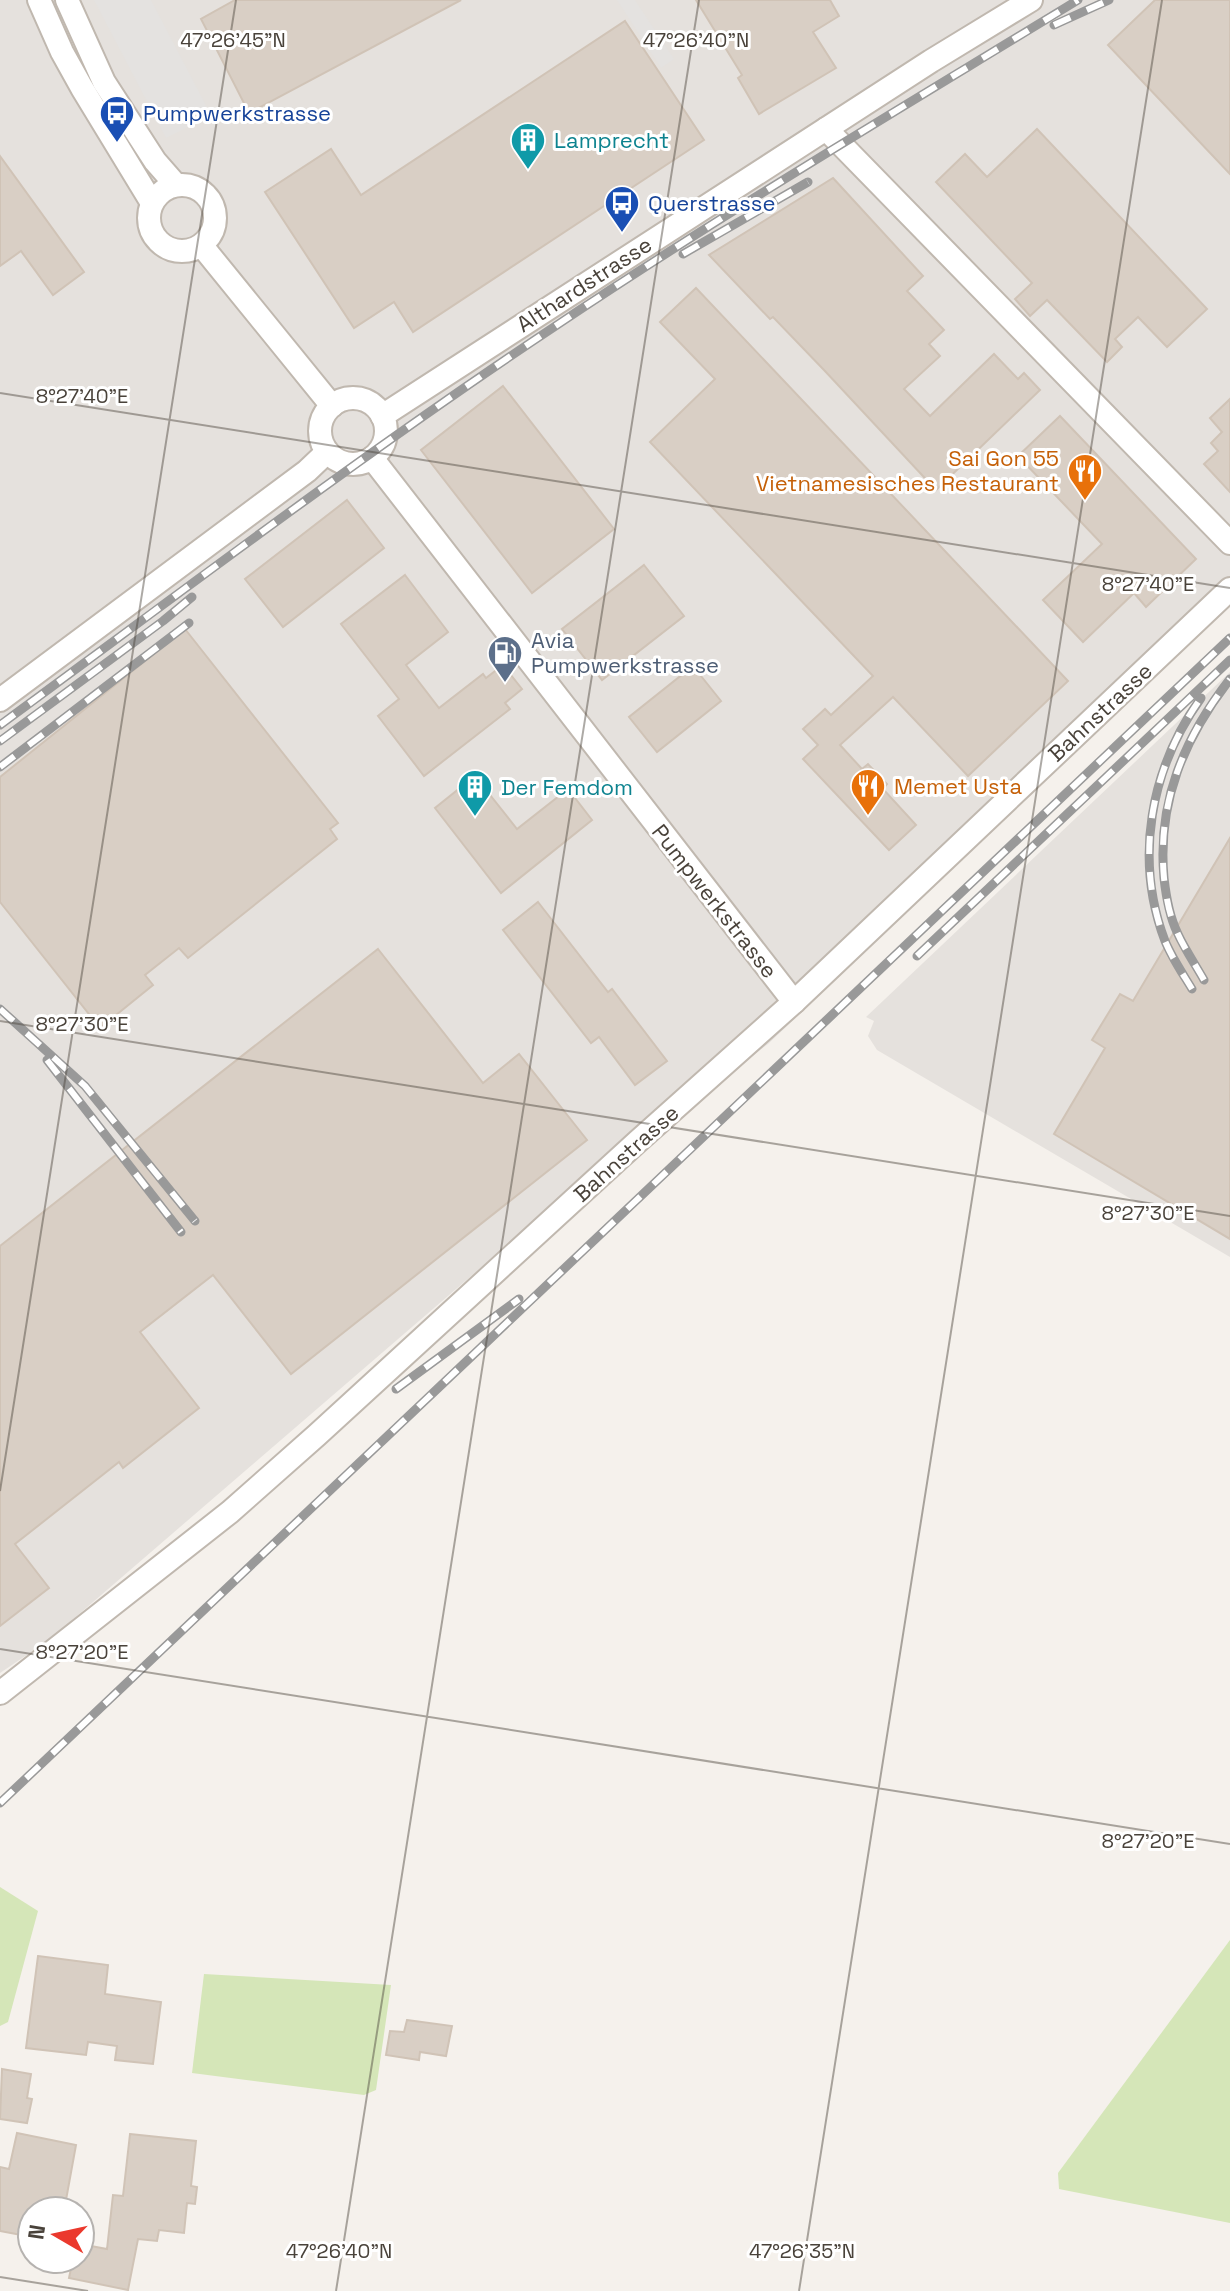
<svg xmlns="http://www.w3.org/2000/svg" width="1230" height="2291" font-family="'Space Grotesk',sans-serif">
	<rect width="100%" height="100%" fill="#f5f1ec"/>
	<g fill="#e5e1dd">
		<path d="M0,0H1230V606L768,1044L521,1233L49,1640L0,1673Z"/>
		<path d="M1230,672V1257L877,1050L868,1036L874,1021L866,1017Z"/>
	</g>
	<g fill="#d5e6b8">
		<path d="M0,1887L38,1911L8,2022L0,2026Z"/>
		<path d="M1230,1940V2223L1059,2189L1058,2173Z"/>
		<path d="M204,1974L391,1985L376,2090L364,2095L192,2073Z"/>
	</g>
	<g fill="#e4e2e0">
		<path d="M94,0H151L211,115L166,138Z"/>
		<path d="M617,0H635L674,59L661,68Z"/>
	</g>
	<g fill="#d9cfc5" stroke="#d0c3b6" stroke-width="2">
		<path d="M235,0H461L249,113L201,19Z"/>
		<path d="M696,0H830L839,16L813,32L836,68L759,114L738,78L742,75Z"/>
		<path d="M1155,0H1230V174L1108,45Z"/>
		<path d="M625,21L704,140L413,332L394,302L354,328L265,192L331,149L361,195Z"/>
		<path d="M1037,129L1207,309L1167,347L1138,317L1115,339L1122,347L1107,362L1047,300L1030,316L1015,299L1032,283L936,182L965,154L987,177Z"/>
		<path d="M0,156L84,272L53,295L21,251L0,266Z"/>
		<path d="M833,178L923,276L907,291L944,330L929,344L940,356L904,389L930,416L994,354L1018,379L1024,373L1040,390L936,490L824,370L773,317L770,319L709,255Z"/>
		<path d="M696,288L1068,681L968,776L893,697L840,745L862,769L868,764L887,784L883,789L916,825L889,850L803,759L818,745L803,729L825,709L831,715L873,676L650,442L715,379L660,322Z"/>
		<path d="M503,386L614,529L532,593L421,450Z"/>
		<path d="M1230,399V492L1204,464L1218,451L1211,443L1222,432L1210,418Z"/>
		<path d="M1060,416L1196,559L1146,607L1134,593L1083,642L1043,600L1102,544L1018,456Z"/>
		<path d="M347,500L384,548L283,627L245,579Z"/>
		<path d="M644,565L684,616L602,680L562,629Z"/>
		<path d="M405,575L448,632L406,665L439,708L483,674L486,678L503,665L522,689L505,703L510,709L424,776L378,716L399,699L341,624Z"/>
		<path d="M185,629L338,823L330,829L337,839L188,958L179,948L145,975L153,985L100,1028L0,902V777Z"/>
		<path d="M693,666L721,701L657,752L629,717Z"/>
		<path d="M475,776L517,829L568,789L592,820L501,893L435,808Z"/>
		<path d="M1230,838V1239L1054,1134L1105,1048L1092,1040L1120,994L1133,1001Z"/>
		<path d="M538,902L608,992L612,989L667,1061L635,1085L599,1037L591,1043L503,930Z"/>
		<path d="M378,949L483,1083L519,1054L587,1140L291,1374L213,1275L140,1332L199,1408L123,1468L119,1462L15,1544L49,1588L0,1626V1246Z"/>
		<path d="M38,1956L108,1965L105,1994L161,2002L153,2064L115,2060L117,2046L88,2042L86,2055L26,2048Z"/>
		<path d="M407,2020L452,2026L446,2056L420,2052L419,2060L386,2055L390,2031L404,2032Z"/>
		<path d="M2,2069L31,2074L27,2098L32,2099L27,2123L0,2119Z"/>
		<path d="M17,2133L76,2145L64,2211H32V2237L0,2231V2167L9,2169Z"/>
		<path d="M130,2134L196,2141L191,2186L197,2187L195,2204L187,2203L184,2233L159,2230L157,2241L138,2239L128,2290L69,2278L73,2259H80V2244L107,2249L113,2195L123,2196Z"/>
	</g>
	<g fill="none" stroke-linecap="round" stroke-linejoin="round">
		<g stroke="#c0b8af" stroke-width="26">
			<g id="minor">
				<path d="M39,0L62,52L82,88L152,203"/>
				<path d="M67,0L104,82L155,161L176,185"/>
				<path d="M826,129L1230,543"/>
				<circle cx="182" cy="218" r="33"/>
				<path d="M202,246L332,406"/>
				<circle cx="353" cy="431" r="33"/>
				<path d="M382,416L931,61L1031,0"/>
				<path d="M372,458L794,1002"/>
				<path d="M0,700L307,471L327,452"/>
				<path d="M0,1693L230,1512L317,1435L637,1142L794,1002L1230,589"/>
			</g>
		</g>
		<use href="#minor" stroke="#fff" stroke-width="22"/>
		<g stroke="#999" stroke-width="9">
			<g id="rail">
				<path d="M1054,25L1109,0"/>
				<path d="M683,254L808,182"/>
				<path d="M0,725C184,590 367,451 557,325C727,211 903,107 1078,0"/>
				<path d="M0,741L163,621L192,597"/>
				<path d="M0,767L189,623"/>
				<path d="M917,956L1230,660"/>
				<path d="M1204,980C1195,964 1184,948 1177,932C1169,915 1166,896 1164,878C1157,802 1184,738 1230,679"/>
				<path d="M1192,989C1183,974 1172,958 1165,941C1134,859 1150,769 1201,698"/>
				<path d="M0,1009L85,1086L195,1221"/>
				<path d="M47,1060L181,1232"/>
				<path d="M396,1389L519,1299"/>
				<path d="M0,1803L1230,638"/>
			</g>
		</g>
		<use href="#rail" stroke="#fff" stroke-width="6" stroke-dasharray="18" stroke-linecap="butt"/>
	</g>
	<path fill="none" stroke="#49423a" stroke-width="2" stroke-opacity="0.45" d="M0,393L1230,588M0,1021L1230,1216M0,1491L236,0M0,1649L1230,1844M0,2277L88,2291M336,2291L699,0M799,2291L1162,0"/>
	<defs>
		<g id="bus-pin" transform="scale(1.8)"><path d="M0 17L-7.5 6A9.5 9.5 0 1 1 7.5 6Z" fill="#1a4fb4" stroke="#fff"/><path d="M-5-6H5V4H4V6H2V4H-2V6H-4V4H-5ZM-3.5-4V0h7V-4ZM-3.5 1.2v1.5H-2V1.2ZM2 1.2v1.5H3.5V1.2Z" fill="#fff"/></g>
		<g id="building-pin" transform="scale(1.8)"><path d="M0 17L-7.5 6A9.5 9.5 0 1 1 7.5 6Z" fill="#0f9aa8" stroke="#fff"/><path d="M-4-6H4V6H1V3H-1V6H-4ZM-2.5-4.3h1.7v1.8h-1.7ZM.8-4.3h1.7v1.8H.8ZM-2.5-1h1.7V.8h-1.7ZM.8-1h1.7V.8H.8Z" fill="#fff"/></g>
		<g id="restaurant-pin" transform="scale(1.8)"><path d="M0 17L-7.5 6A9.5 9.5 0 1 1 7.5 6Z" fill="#e8710a" stroke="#fff"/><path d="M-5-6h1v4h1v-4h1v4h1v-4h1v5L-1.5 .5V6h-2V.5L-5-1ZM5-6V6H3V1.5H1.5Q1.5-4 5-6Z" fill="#fff"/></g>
		<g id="fuel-pin" transform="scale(1.8)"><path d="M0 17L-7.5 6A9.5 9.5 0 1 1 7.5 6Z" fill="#5c6f8a" stroke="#fff"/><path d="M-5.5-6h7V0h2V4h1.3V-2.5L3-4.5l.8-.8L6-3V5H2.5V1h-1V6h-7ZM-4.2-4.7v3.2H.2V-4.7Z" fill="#fff"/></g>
	</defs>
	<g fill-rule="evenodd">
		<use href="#bus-pin" x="117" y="113"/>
		<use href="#building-pin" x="528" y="140"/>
		<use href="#bus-pin" x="622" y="203"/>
		<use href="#restaurant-pin" x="1085" y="471"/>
		<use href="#fuel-pin" x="505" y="653"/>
		<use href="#restaurant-pin" x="868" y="786"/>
		<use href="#building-pin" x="475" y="787"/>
	</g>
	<g text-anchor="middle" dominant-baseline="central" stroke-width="6" stroke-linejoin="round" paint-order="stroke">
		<g font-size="22" fill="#164399" stroke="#fff" text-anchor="start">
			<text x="143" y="113">Pumpwerkstrasse</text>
			<text x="648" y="203">Querstrasse</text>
		</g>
		<g font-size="22" fill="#0d838f" stroke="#fff" text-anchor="start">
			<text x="554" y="140">Lamprecht</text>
			<text x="501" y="787">Der Femdom</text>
		</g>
		<g font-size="22" fill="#49423a" stroke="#fff">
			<text transform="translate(584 284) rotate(-33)">Althardstrasse</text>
			<text transform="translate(1100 712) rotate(-43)">Bahnstrasse</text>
			<text transform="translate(715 901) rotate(52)">Pumpwerkstrasse</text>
			<text transform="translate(626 1153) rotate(-42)">Bahnstrasse</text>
		</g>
		<g font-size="22" fill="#c56008" stroke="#fff" text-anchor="end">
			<text x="1059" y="458">Sai Gon 55<tspan x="1059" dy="25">Vietnamesisches Restaurant</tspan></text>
			<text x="894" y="786" text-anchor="start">Memet Usta</text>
		</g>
		<g font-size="22" fill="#4e5e75" stroke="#fff" text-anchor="start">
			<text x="531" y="640">Avia<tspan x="531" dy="25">Pumpwerkstrasse</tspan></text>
		</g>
	</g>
	<g font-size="20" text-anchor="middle" fill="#49423a" stroke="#fff" stroke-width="6" stroke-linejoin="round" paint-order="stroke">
		<text x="696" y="47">47°26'40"N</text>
		<text x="233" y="47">47°26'45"N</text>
		<text x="82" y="403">8°27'40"E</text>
		<text x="1148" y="591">8°27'40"E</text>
		<text x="82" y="1031">8°27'30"E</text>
		<text x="1148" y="1220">8°27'30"E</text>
		<text x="82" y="1659">8°27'20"E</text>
		<text x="1148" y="1848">8°27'20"E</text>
		<text x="339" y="2258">47°26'40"N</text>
		<text x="802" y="2258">47°26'35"N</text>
	</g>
	<g transform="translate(56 2235) rotate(279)"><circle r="38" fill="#ffffff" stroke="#b6b3b0" stroke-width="2"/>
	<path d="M0-6L14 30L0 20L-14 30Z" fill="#eb392d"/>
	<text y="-12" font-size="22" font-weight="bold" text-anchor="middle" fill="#49423a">N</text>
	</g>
</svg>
